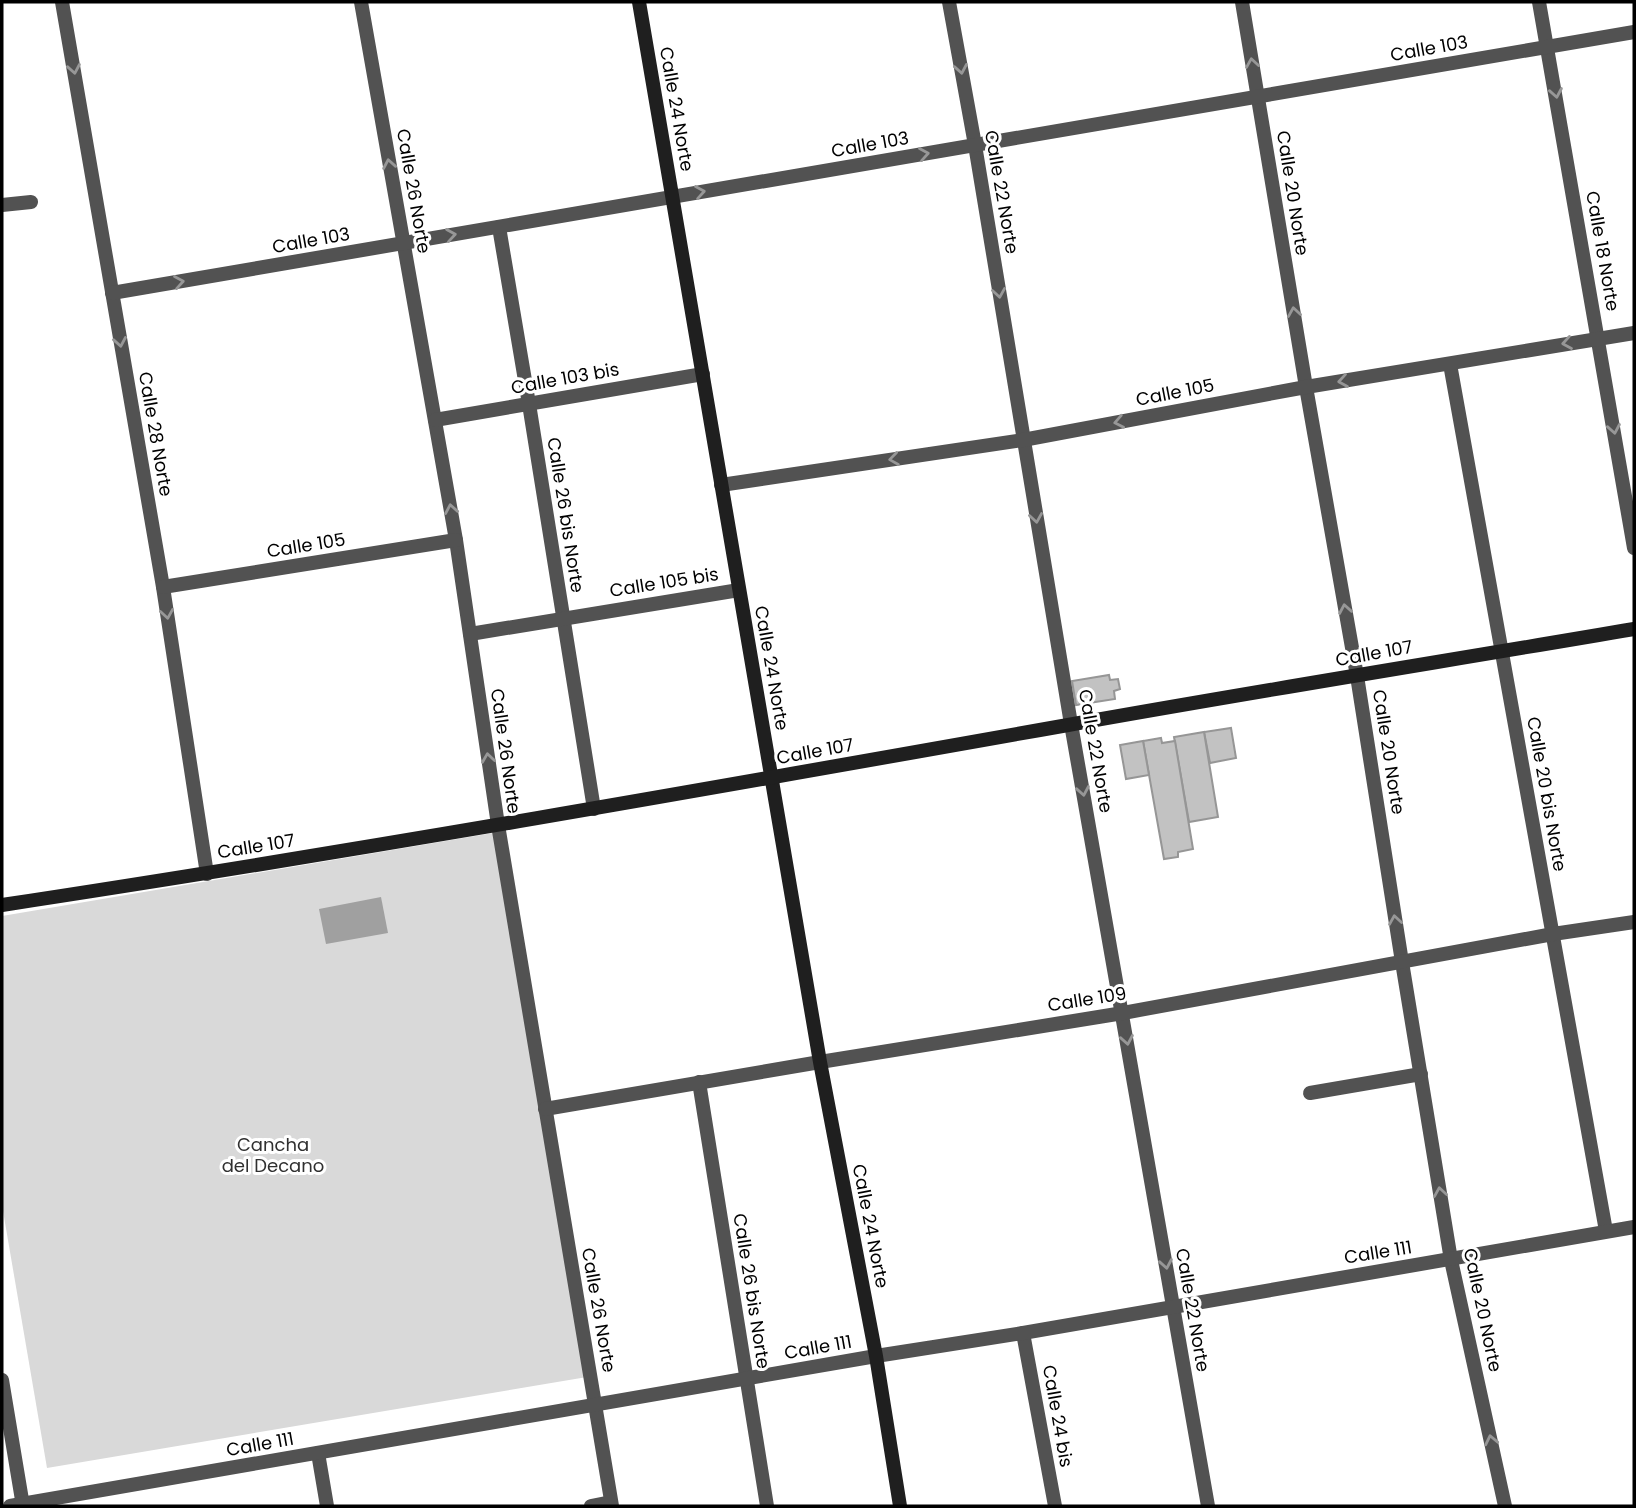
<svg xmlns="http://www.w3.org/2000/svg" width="1636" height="1508" font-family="Poppins,sans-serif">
	<rect width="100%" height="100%" fill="#fff"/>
	<path fill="#d9d9d9" d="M493,833L587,1377L47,1468L2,1205V916Z"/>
	<path fill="#a0a0a0" d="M381,897L388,933L326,944L319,909Z"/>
	<g fill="#c2c2c2" stroke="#969696" stroke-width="2">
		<path d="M1109,675L1110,680L1118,679L1120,689L1114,691L1115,699L1076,705L1072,681Z"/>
		<path d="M1231,728L1236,758L1210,763L1204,732Z"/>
		<path d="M1204,732L1218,817L1189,822L1174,737Z"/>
		<path d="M1161,738L1162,743L1175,741L1193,849L1178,852V857L1164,859L1143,741Z"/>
		<path d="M1143,741L1149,775L1126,779L1120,745Z"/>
	</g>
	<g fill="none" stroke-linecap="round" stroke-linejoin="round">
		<g stroke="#525252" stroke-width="14">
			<path d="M62,2L163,587L207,874"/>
			<path d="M361,2L456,540L498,825L612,1506"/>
			<path d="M949,2L975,145L1071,724L1208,1506"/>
			<path d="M1242,2L1306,387L1357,676L1402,962L1451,1260L1505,1506"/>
			<path d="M1539,2L1634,548"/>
			<path d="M2,205L31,202"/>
			<path d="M499,227L529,404L594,809"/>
			<path d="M112,293L1634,32"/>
			<path d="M1450,364L1606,1231"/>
			<path d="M435,420L703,374"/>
			<path d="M721,485L1023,440L1306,387L1634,333"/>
			<path d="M163,587L456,540"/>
			<path d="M470,634L739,590"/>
			<path d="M699,1082L767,1506"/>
			<path d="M1310,1093L1421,1074"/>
			<path d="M545,1109L820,1062L1123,1013L1553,934L1634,922"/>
			<path d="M1023,1333L1055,1506"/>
			<path d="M2,1380L23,1506"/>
			<path d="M318,1453L327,1506"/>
			<path d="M10,1506L876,1356L1023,1333L1634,1227"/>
			<path d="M591,1506L611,1502"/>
		</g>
		<g stroke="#1f1f1f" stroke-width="14">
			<path d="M639,2L820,1062L876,1356L900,1506"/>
			<path d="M2,905C358,851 713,788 1068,725C1257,691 1446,661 1634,629"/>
		</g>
	</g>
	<defs><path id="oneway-chevron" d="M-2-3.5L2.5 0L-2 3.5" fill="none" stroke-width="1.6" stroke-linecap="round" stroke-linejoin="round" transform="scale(1.75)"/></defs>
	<g stroke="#979797">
		<use href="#oneway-chevron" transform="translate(1252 63) rotate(-99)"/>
		<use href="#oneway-chevron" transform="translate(74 69) rotate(80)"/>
		<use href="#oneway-chevron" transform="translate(961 69) rotate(80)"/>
		<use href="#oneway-chevron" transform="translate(1556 93) rotate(80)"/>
		<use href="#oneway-chevron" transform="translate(924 154) rotate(-10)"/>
		<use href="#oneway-chevron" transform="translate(389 164) rotate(-100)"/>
		<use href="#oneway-chevron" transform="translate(700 192) rotate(-10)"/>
		<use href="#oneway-chevron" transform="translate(451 235) rotate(-9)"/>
		<use href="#oneway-chevron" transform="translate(179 282) rotate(-10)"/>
		<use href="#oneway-chevron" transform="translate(999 293) rotate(81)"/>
		<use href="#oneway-chevron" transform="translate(1294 312) rotate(-99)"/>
		<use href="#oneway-chevron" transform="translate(120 342) rotate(80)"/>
		<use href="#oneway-chevron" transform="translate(1567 343) rotate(170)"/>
		<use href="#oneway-chevron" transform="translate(1343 381) rotate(171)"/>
		<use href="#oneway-chevron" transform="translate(1119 422) rotate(169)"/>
		<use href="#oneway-chevron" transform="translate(1614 429) rotate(80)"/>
		<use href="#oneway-chevron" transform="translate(894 459) rotate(172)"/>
		<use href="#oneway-chevron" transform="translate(451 509) rotate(-100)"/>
		<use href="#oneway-chevron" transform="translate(1036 518) rotate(81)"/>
		<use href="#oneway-chevron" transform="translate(1345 609) rotate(-100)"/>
		<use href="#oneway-chevron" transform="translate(167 614) rotate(81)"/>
		<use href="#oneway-chevron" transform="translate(488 758) rotate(-98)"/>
		<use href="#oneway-chevron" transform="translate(1083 791) rotate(80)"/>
		<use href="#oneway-chevron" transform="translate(1395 920) rotate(-99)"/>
		<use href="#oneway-chevron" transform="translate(1127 1040) rotate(80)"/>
		<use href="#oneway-chevron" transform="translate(1440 1192) rotate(-99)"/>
		<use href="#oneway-chevron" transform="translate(1166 1264) rotate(80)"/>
		<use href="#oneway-chevron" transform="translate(1491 1440) rotate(-102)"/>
	</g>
	<g text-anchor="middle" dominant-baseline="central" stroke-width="6" stroke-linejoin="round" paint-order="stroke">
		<g font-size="18" fill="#000" stroke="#fff">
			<text transform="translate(1429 48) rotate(-10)">Calle 103</text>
			<text transform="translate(677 109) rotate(80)">Calle 24 Norte</text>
			<text transform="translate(870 144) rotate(-10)">Calle 103</text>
			<text transform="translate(414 191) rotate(80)">Calle 26 Norte</text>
			<text transform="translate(1002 192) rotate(80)">Calle 22 Norte</text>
			<text transform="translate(1293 193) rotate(81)">Calle 20 Norte</text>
			<text transform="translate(311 240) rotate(-10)">Calle 103</text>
			<text transform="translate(1603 251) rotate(80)">Calle 18 Norte</text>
			<text transform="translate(565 378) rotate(-10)">Calle 103 bis</text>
			<text transform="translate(1175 392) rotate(-11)">Calle 105</text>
			<text transform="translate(156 434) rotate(80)">Calle 28 Norte</text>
			<text transform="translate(566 515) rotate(81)">Calle 26 bis Norte</text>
			<text transform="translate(306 545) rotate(-9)">Calle 105</text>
			<text transform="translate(664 582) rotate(-9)">Calle 105 bis</text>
			<text transform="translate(1374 653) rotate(-10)">Calle 107</text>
			<text transform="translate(772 668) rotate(80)">Calle 24 Norte</text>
			<text transform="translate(506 751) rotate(82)">Calle 26 Norte</text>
			<text transform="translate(815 751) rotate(-10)">Calle 107</text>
			<text transform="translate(1096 751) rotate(80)">Calle 22 Norte</text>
			<text transform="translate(1389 752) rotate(81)">Calle 20 Norte</text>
			<text transform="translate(1547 794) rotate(80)">Calle 20 bis Norte</text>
			<text transform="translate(256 846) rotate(-9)">Calle 107</text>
			<text transform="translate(1087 999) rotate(-9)">Calle 109</text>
			<text transform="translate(871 1226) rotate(79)">Calle 24 Norte</text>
			<text transform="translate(1378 1252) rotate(-9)">Calle 111</text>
			<text transform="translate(752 1291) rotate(81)">Calle 26 bis Norte</text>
			<text transform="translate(599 1310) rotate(80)">Calle 26 Norte</text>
			<text transform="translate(1193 1310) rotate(80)">Calle 22 Norte</text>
			<text transform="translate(1483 1310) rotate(78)">Calle 20 Norte</text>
			<text transform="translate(818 1347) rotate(-10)">Calle 111</text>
			<text transform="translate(1058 1416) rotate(80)">Calle 24 bis</text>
			<text transform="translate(260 1444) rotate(-10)">Calle 111</text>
		</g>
		<g font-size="18" fill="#303030" stroke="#fff">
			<text x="273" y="1144">Cancha<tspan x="273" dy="21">del Decano</tspan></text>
		</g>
	</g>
	<rect width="1636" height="1508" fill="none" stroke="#000000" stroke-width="7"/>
</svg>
